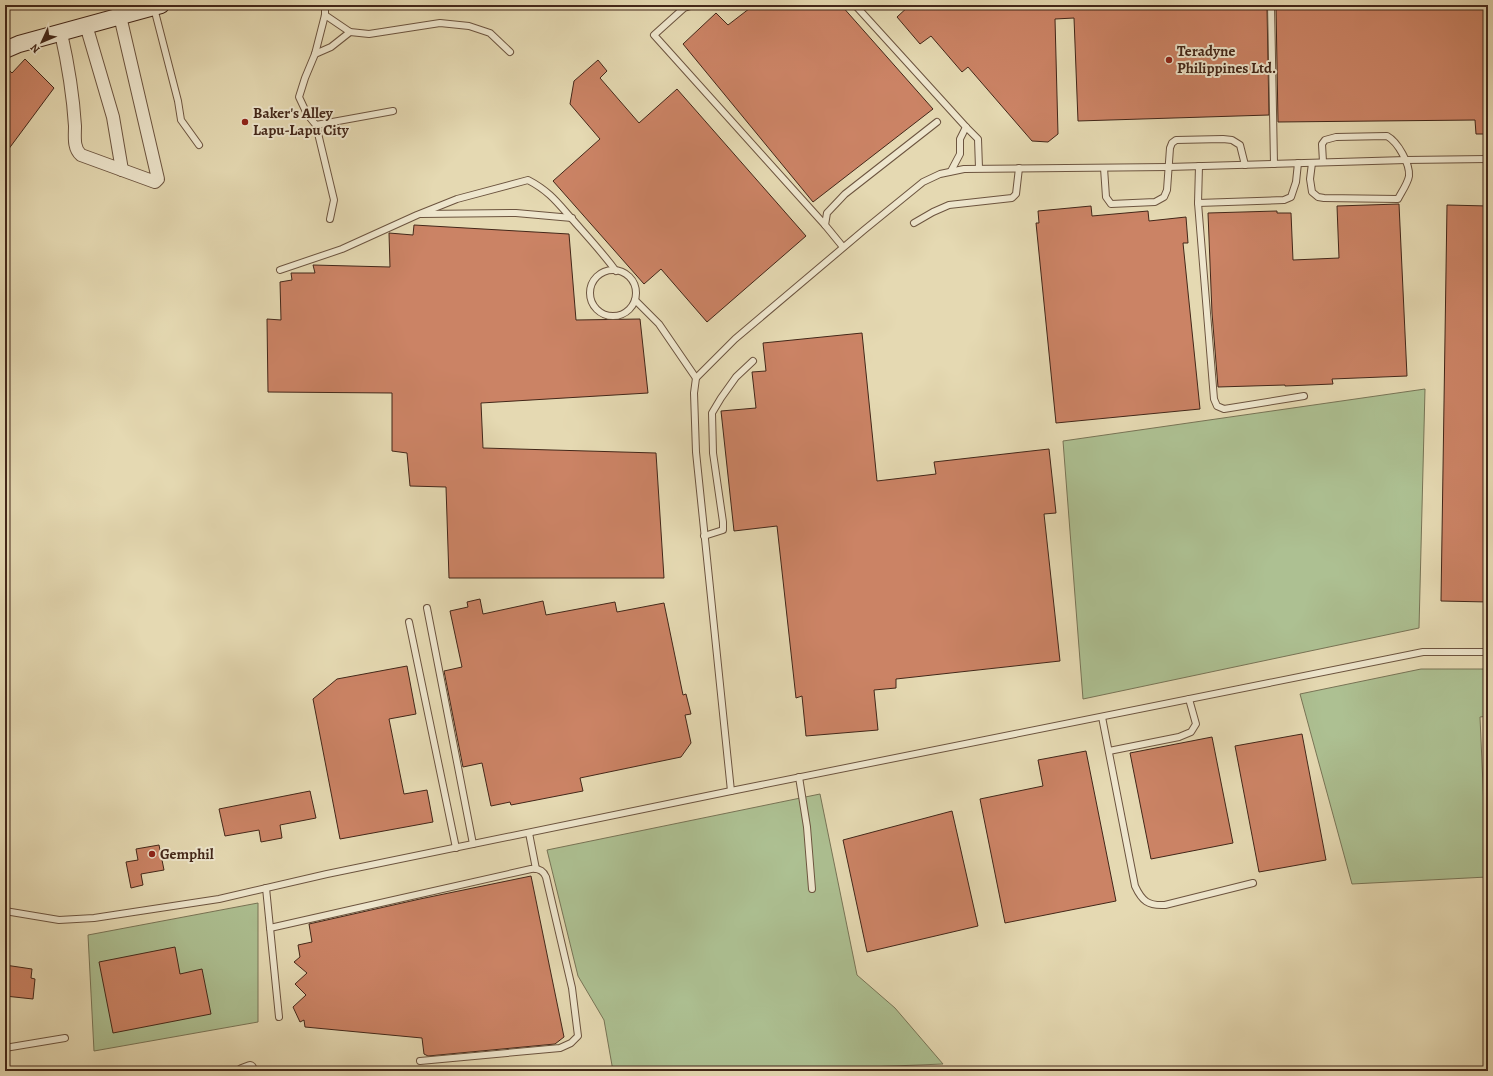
<svg xmlns="http://www.w3.org/2000/svg" width="1493" height="1076" font-family="Alegreya,serif">
	<rect width="100%" height="100%" fill="#e5d9b2"/>
	<filter id="stains"><feTurbulence type="fractalNoise" baseFrequency=".005" numOctaves="4"/><feColorMatrix values="0 0 0 0 .2 0 0 0 0 .09 0 0 0 0 .02 0 0 0 .5 -.17"/></filter>
	<radialGradient id="worn" r=".72"><stop offset=".6" stop-color="#630" stop-opacity="0"/><stop offset="1" stop-color="#630" stop-opacity=".3"/></radialGradient>
	<g fill="#adc092" stroke="#787456">
		<path d="M1425,389L1419,628L1083,699L1063,441Z"/>
		<path d="M1421,669H1488V716L1480,717L1487,877L1352,884L1300,694Z"/>
		<path d="M820,794L857,975L895,1008L943,1064L769,1071H613L604,1020L578,976L547,850Z"/>
		<path d="M258,903V1022L94,1051L88,935Z"/>
	</g>
	<g fill="#cb8365" stroke="#432719">
		<path d="M754,5H841L933,109L813,202L683,44L716,13L728,25Z"/>
		<path d="M910,5H1262V7H1267L1269,115L1078,121L1074,18L1055,19L1058,134L1048,142L1032,141L968,67L962,72L931,36L920,44L897,17Z"/>
		<path d="M1294,5H1488V134H1476L1475,120L1278,122L1276,7H1294Z"/>
		<path d="M25,59L54,88L5,154V66L12,73Z"/>
		<path d="M598,60L607,71L600,78L639,123L677,89L806,236L707,322L661,269L644,284L553,181L600,139L570,104L574,81Z"/>
		<path d="M1399,204L1407,376L1332,379L1333,384L1285,386V385L1218,387L1212,313L1208,213L1277,211V213H1291L1293,260L1339,258L1337,206Z"/>
		<path d="M1447,205L1488,206V602L1441,601Z"/>
		<path d="M1091,206L1092,216L1148,211L1149,221L1186,217L1188,243H1183L1200,409L1056,423L1036,223H1039L1038,211Z"/>
		<path d="M414,225L569,234L576,320L640,319L648,393L481,403L483,448L656,453L664,578H449L446,487L410,486L407,453L392,451V393L268,392L267,319L281,320L280,282L292,280L291,273H315L313,265L390,267L389,233L413,235Z"/>
		<path d="M862,333L877,481L936,474L934,462L1049,449L1056,513L1044,514L1060,661L896,679V688L874,690L878,730L806,736L802,696L796,698L777,526L734,531L721,411L756,408L752,372L766,371L763,343Z"/>
		<path d="M480,599L483,614L543,601L546,615L615,602L617,612L664,603L683,695L686,694L691,714L685,715L691,743L681,757L580,778L583,791L511,805L510,802L491,806L482,763L463,767L444,671L462,667L450,611L468,607L467,602Z"/>
		<path d="M407,666L416,714L389,719L404,794L427,790L433,822L340,839L313,699L337,679Z"/>
		<path d="M1302,734L1326,860L1259,872L1235,746Z"/>
		<path d="M1212,737L1233,843L1151,859L1130,753Z"/>
		<path d="M1086,751L1116,901L1005,923L980,799L1043,786L1038,760Z"/>
		<path d="M310,791L316,818L280,825L282,838L261,842L259,830L225,836L219,809Z"/>
		<path d="M952,811L978,926L867,952L843,840Z"/>
		<path d="M159,845L164,870L141,874L143,885L131,888L126,862L138,860L136,849Z"/>
		<path d="M531,876L564,1037L555,1044L428,1056L424,1054L422,1038L305,1027L304,1020L300,1022L293,1007L306,995L295,984L307,973L294,962L300,957L298,945L312,942L309,924L420,899Z"/>
		<path d="M175,947L180,974L202,969L211,1014L113,1033L99,962Z"/>
		<path d="M5,965L32,969L31,978L35,979L33,999L5,996Z"/>
	</g>
	<g fill="none" stroke-linecap="round" stroke-linejoin="round">
		<g stroke="#6c543f" stroke-width="8">
			<g id="lane">
				<path d="M325,5V15L315,54L305,78L299,97L307,114L316,125L334,200L330,219"/>
				<path d="M694,5L684,8L654,35L825,225"/>
				<path d="M855,5L966,127L978,139L979,168"/>
				<path d="M1271,5L1274,164"/>
				<path d="M154,8L178,101L181,120L199,145"/>
				<path d="M325,15L350,32L369,34L440,23L469,26L490,33L510,52"/>
				<path d="M315,54L331,47L350,32"/>
				<path d="M316,125L393,111"/>
				<path d="M1312,163L1310,179L1312,192L1318,197L1324,198L1398,199C1401,193 1408,183 1409,176C1410,164 1398,142 1387,136L1336,137L1325,140L1322,144L1323,162"/>
				<path d="M1199,166L1198,203L1284,200L1291,197L1296,182L1298,163"/>
				<path d="M1104,168L1106,197L1111,204L1155,202L1164,197L1167,190L1170,148L1172,143L1176,140L1223,139L1232,140L1240,145L1245,165"/>
				<path d="M951,171L960,154V139L966,127"/>
				<path d="M1198,203L1214,399L1217,406L1224,409L1304,396"/>
				<path d="M421,214L516,213L572,218"/>
				<path d="M914,223L933,212L949,205L1012,198L1016,194L1019,168"/>
				<path d="M843,247L825,225L827,213L845,194L937,122"/>
				<path d="M280,270L342,249L417,215L457,199L528,180C549,191 557,202 572,219C587,236 602,252 616,271"/>
				<circle cx="613" cy="293" r="23"/>
				<path d="M635,300L659,324L696,378"/>
				<path d="M704,536L723,530V522L713,453L712,413L721,398L736,377L753,361"/>
				<path d="M427,608L473,844"/>
				<path d="M409,622L456,848"/>
				<path d="M1102,717L1135,886C1142,901 1148,906 1165,905L1253,883"/>
				<path d="M1109,751L1179,737L1191,732L1196,724L1189,699"/>
				<path d="M799,777L807,827L812,889"/>
				<path d="M731,791L696,452L694,393L696,378L735,339L864,230L923,182L940,174L964,169L1168,167L1406,160L1488,159"/>
				<path d="M529,833L536,869"/>
				<path d="M266,888L279,1017"/>
				<path d="M5,911L59,920L94,918L219,899L327,874L731,791L1423,652H1488"/>
				<path d="M270,928C357,909 444,888 531,869C538,868 543,870 546,877L572,988L578,1036L571,1043L560,1048L420,1061"/>
				<path d="M5,1048L65,1038"/>
			</g>
		</g>
		<g stroke="#6c543f" stroke-width="14">
			<g id="street">
				<path d="M86,25L113,117L122,170"/>
				<path d="M61,33C68,64 73,94 75,126C75,136 73,148 81,155L155,182L158,179L120,16"/>
				<path d="M242,1071L250,1068"/>
			</g>
		</g>
		<g stroke="#432719" stroke-width="18">
			<path id="secondary" d="M5,50L19,44L161,5"/>
		</g>
		<use href="#lane" stroke="#eee6cd" stroke-width="6"/>
		<use href="#street" stroke="#eee6cd" stroke-width="12"/>
		<use href="#secondary" stroke="#eee6cd" stroke-width="16"/>
	</g>
	<g fill="#8f2418" stroke="#eee6cd" stroke-width="1.5">
		<circle cx="1169" cy="60" r="4"/>
		<circle cx="245" cy="122" r="4"/>
		<circle cx="152" cy="854" r="4"/>
	</g>
	<g text-anchor="middle" dominant-baseline="central" stroke-width="4" stroke-linejoin="round" paint-order="stroke">
		<g font-size="15" font-weight="bold" fill="#432719" stroke="#eee6cd" text-anchor="start">
			<text x="1177" y="51">Teradyne<tspan x="1177" dy="17">Philippines Ltd.</tspan></text>
			<text x="253" y="113">Baker's Alley<tspan x="253" dy="17">Lapu-Lapu City</tspan></text>
			<text x="160" y="854">Gemphil</text>
		</g>
	</g>
	<rect width="1493" height="1076" fill="none" stroke="#e5d9b2" stroke-width="20"/>
	<rect x="6" y="6" width="1481" height="1064" fill="none" stroke="#432719" stroke-width="2"/>
	<rect x="10" y="10" width="1473" height="1056" fill="none" stroke="#432719"/>
	<g transform="translate(42 42) rotate(226)" stroke="#eee6cd" stroke-width="3" paint-order="stroke">
	<path d="M0-3L7 15L0 10L-7 15Z" fill="#432719"/>
	<text y="-6" font-size="11" font-weight="bold" text-anchor="middle" fill="#432719">N</text>
	</g>
	<rect width="100%" height="100%" filter="url(#stains)"/>
	<rect width="100%" height="100%" fill="url(#worn)"/>
</svg>
